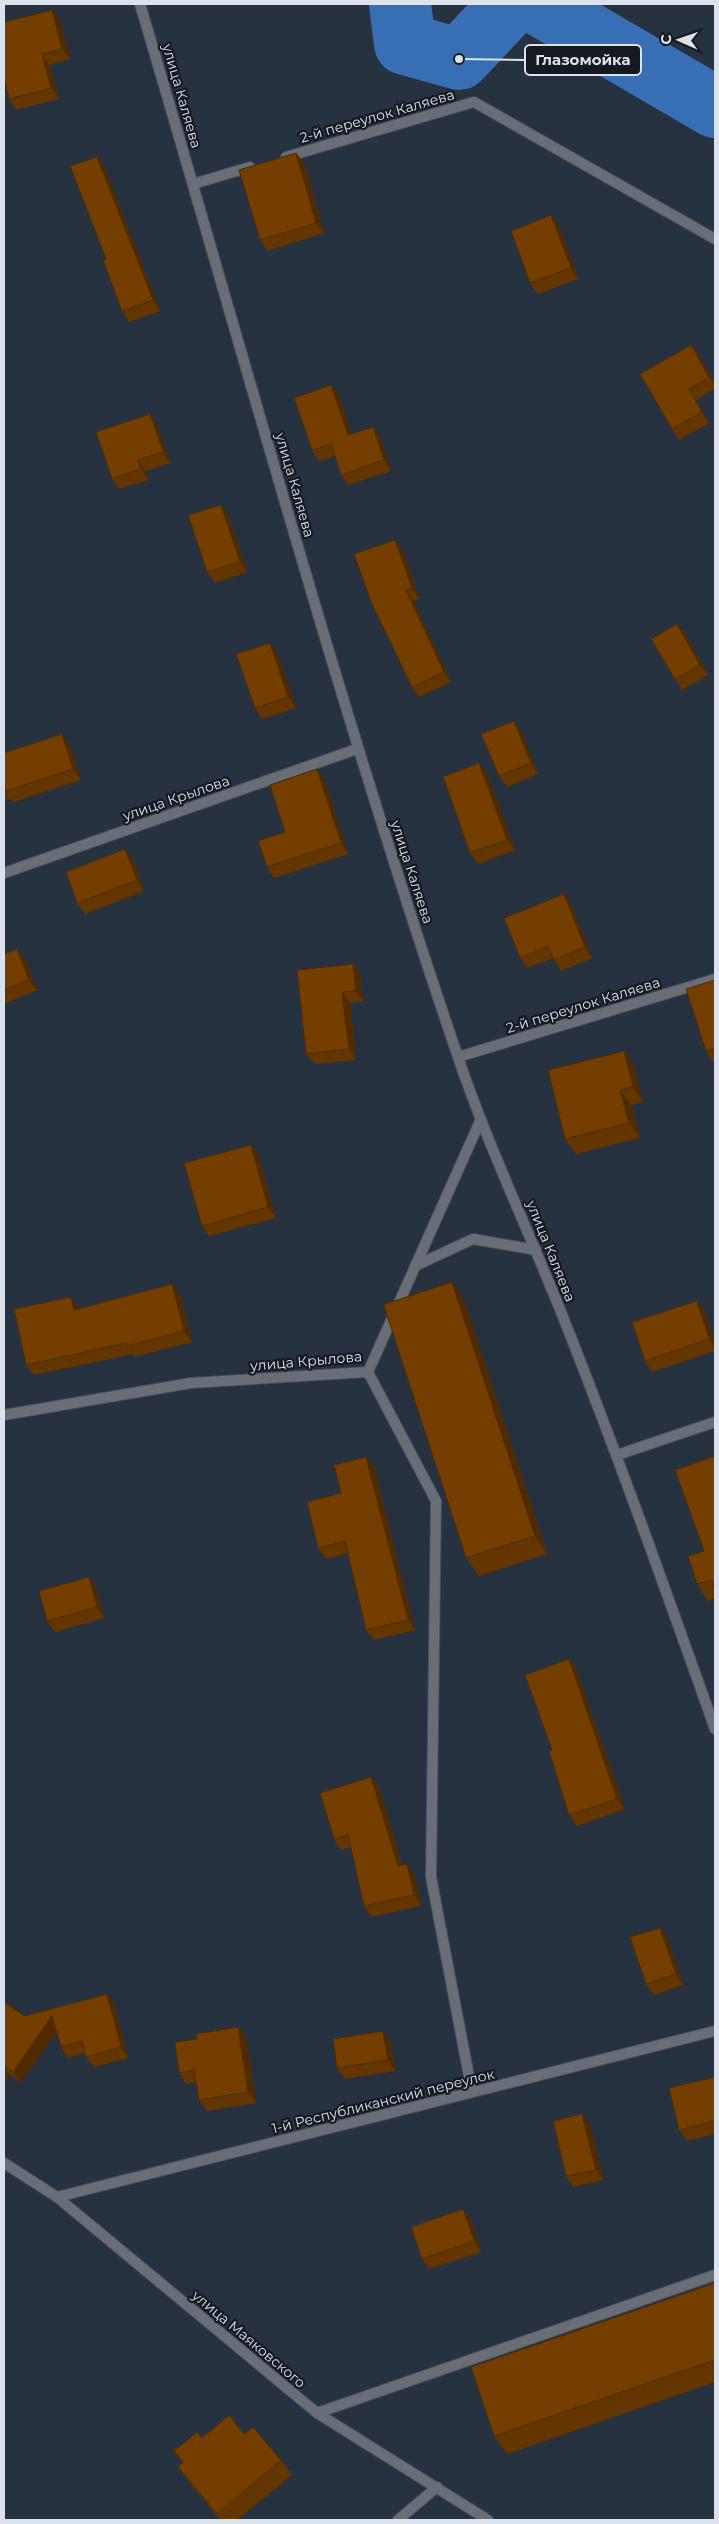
<svg xmlns="http://www.w3.org/2000/svg" width="719" height="2524" font-family="Montserrat,sans-serif">
	<rect width="100%" height="100%" fill="#273241"/>
	<g fill="none" stroke-linecap="round" stroke-linejoin="round">
		<g stroke="#386fb4" stroke-width="62">
			<path d="M400,4L405,44L459,59L511,4"/>
			<path d="M538,4L715,107"/>
		</g>
		<g stroke="#444e5c" stroke-width="12">
			<g id="lane">
				<path d="M368,1372L436,1501L431,1877L472,2092"/>
				<path d="M317,2413L715,2275"/>
			</g>
		</g>
		<g stroke="#444e5c" stroke-width="12">
			<g id="street">
				<path d="M140,4C244,355 339,708 457,1054C487,1144 528,1229 563,1317C617,1453 666,1591 715,1729"/>
				<path d="M286,157L474,102L715,239"/>
				<path d="M193,184L250,167"/>
				<path d="M4,873L357,749"/>
				<path d="M458,1057L715,979"/>
				<path d="M415,1266L473,1239L536,1250"/>
				<path d="M4,1415L191,1383L368,1372L481,1119"/>
				<path d="M617,1455L715,1422"/>
				<path d="M4,2163L57,2197L317,2413L488,2520"/>
				<path d="M57,2197L715,2031"/>
				<path d="M398,2520L437,2487"/>
			</g>
		</g>
		<use href="#lane" stroke="#696e76" stroke-width="10"/>
		<use href="#street" stroke="#696e76" stroke-width="10"/>
	</g>
	<g fill="#633500">
		<path d="M60,20L70,59L49,65L59,99L16,110L9,99Z"/>
		<path d="M296,153L304,163L324,233L267,251L260,240Z"/>
		<path d="M104,167L160,311L129,322L122,311L106,259Z"/>
		<path d="M559,226L578,279L538,294L530,283Z"/>
		<path d="M691,345L699,356L715,385V388L696,400L709,423L679,440L672,429Z"/>
		<path d="M339,396L351,434L373,427L380,437L391,471L348,485L341,475L335,456L319,461L312,450Z"/>
		<path d="M157,425L170,463L145,471L148,480L119,489L112,479Z"/>
		<path d="M228,515L247,572L215,583L207,572Z"/>
		<path d="M395,540L403,551L419,599L413,601L451,682L419,697L412,687Z"/>
		<path d="M677,624L685,635L708,675L682,690L675,679Z"/>
		<path d="M277,653L296,708L262,719L255,708Z"/>
		<path d="M521,732L538,774L507,787L499,776Z"/>
		<path d="M69,744L81,780L13,802L11,799L4,801V753Z"/>
		<path d="M487,774L515,850L478,864L470,853Z"/>
		<path d="M324,780L348,854L274,878L267,867L285,832Z"/>
		<path d="M133,860L144,891L85,914L77,903Z"/>
		<path d="M571,905L592,958L561,971L553,958L527,968L520,958Z"/>
		<path d="M4,954L25,960L37,990L4,1004Z"/>
		<path d="M353,964L360,975L363,1001L350,1003L356,1060L314,1064L306,1054Z"/>
		<path d="M715,980V1061L713,1062L706,1051Z"/>
		<path d="M634,1066L643,1102L631,1105L640,1138L576,1154L565,1139Z"/>
		<path d="M258,1155L276,1218L209,1236L202,1226Z"/>
		<path d="M180,1294L192,1342L134,1357L133,1354L34,1375L26,1365L79,1308Z"/>
		<path d="M464,1300L547,1554L479,1576L466,1558Z"/>
		<path d="M697,1301L704,1311L715,1345V1351L652,1372L645,1361Z"/>
		<path d="M715,1456V1598L708,1601L697,1584L704,1551Z"/>
		<path d="M366,1457L374,1467L415,1630L374,1640L366,1630L348,1553L326,1559L318,1548L341,1493Z"/>
		<path d="M96,1588L104,1618L55,1632L47,1621Z"/>
		<path d="M569,1659L576,1670L625,1809L577,1826L569,1815L552,1750Z"/>
		<path d="M371,1777L379,1788L402,1865L414,1874L421,1906L371,1917L364,1906L351,1847L341,1850L334,1839Z"/>
		<path d="M660,1928L667,1938L683,1985L654,1995L646,1984Z"/>
		<path d="M107,1994L114,2005L128,2058L94,2067L86,2057L85,2053L68,2058L61,2047L56,2032L20,2082L10,2075L4,2084V2002L25,2016Z"/>
		<path d="M238,2027L246,2038L256,2103L207,2111L199,2100L196,2082L186,2084L179,2073L197,2039Z"/>
		<path d="M390,2042L395,2071L345,2079L337,2068Z"/>
		<path d="M715,2077V2134L687,2141L679,2130Z"/>
		<path d="M582,2114L590,2125L603,2180L573,2187L566,2176Z"/>
		<path d="M471,2220L481,2252L429,2269L422,2259Z"/>
		<path d="M715,2283V2382L507,2454L494,2436Z"/>
		<path d="M244,2434L281,2460L292,2475L237,2520H220L189,2482L178,2467L183,2463L174,2451L202,2438Z"/>
	</g>
	<g fill="#502b00">
		<path d="M52,10L60,20L70,59L62,49Z"/>
		<path d="M42,54L49,65L59,99L51,88Z"/>
		<path d="M296,153L304,163L324,233L316,223Z"/>
		<path d="M97,157L104,167L160,311L153,300Z"/>
		<path d="M551,215L559,226L578,279L571,268Z"/>
		<path d="M691,345L699,356L715,385L709,377Z"/>
		<path d="M331,385L339,396L355,446L348,435Z"/>
		<path d="M689,389L696,400L709,423L702,412Z"/>
		<path d="M150,414L157,425L170,463L163,452Z"/>
		<path d="M373,427L380,437L391,471L384,460Z"/>
		<path d="M137,460L145,471L148,480L141,469Z"/>
		<path d="M221,505L228,515L247,572L240,562Z"/>
		<path d="M395,540L403,551L419,599L412,588Z"/>
		<path d="M406,590L413,601L451,682L444,672Z"/>
		<path d="M677,624L685,635L708,675L700,665Z"/>
		<path d="M270,643L277,653L296,708L288,697Z"/>
		<path d="M514,721L521,732L538,774L531,763Z"/>
		<path d="M62,734L69,744L81,780L73,769Z"/>
		<path d="M479,763L487,774L515,850L507,840Z"/>
		<path d="M317,769L324,780L348,854L341,843Z"/>
		<path d="M125,849L133,860L144,891L137,880Z"/>
		<path d="M564,894L571,905L592,958L585,947Z"/>
		<path d="M17,949L25,960L37,990L29,980Z"/>
		<path d="M353,964L360,975L363,1001L356,991Z"/>
		<path d="M342,992L350,1003L356,1060L349,1049Z"/>
		<path d="M624,1051L634,1066L643,1102L633,1087Z"/>
		<path d="M620,1090L631,1105L640,1138L629,1123Z"/>
		<path d="M251,1145L258,1155L276,1218L268,1207Z"/>
		<path d="M452,1282L464,1300L547,1554L535,1536Z"/>
		<path d="M172,1284L180,1294L192,1342L184,1331Z"/>
		<path d="M71,1297L79,1308L81,1320L74,1310Z"/>
		<path d="M697,1301L704,1311L715,1345V1348L709,1339Z"/>
		<path d="M366,1457L374,1467L415,1630L408,1620Z"/>
		<path d="M89,1577L96,1588L104,1618L97,1607Z"/>
		<path d="M569,1659L576,1670L625,1809L617,1799Z"/>
		<path d="M371,1777L379,1788L405,1876L398,1866Z"/>
		<path d="M407,1864L414,1874L421,1906L414,1895Z"/>
		<path d="M660,1928L667,1938L683,1985L676,1974Z"/>
		<path d="M107,1994L114,2005L128,2058L121,2047Z"/>
		<path d="M52,2016L60,2027L20,2082L13,2072Z"/>
		<path d="M238,2027L246,2038L256,2103L248,2092Z"/>
		<path d="M383,2031L390,2042L395,2071L388,2060Z"/>
		<path d="M4,2067L10,2075L4,2084Z"/>
		<path d="M582,2114L590,2125L603,2180L596,2170Z"/>
		<path d="M463,2209L471,2220L481,2252L474,2241Z"/>
	</g>
	<g fill="#733e00" stroke="#502b00">
		<path d="M52,10L62,49L42,54L51,88L9,99L4,79V22Z"/>
		<path d="M296,153L316,223L260,240L239,170Z"/>
		<path d="M97,157L153,300L122,311L103,260L106,259L70,166Z"/>
		<path d="M551,215L571,268L530,283L511,231Z"/>
		<path d="M691,345L709,377L689,389L702,412L672,429L640,374Z"/>
		<path d="M331,385L348,435L373,427L384,460L341,475L331,444L312,450L294,398Z"/>
		<path d="M150,414L163,452L137,460L141,469L112,479L96,432Z"/>
		<path d="M221,505L240,562L207,572L188,515Z"/>
		<path d="M395,540L412,588L406,590L444,672L412,687L371,602L354,554Z"/>
		<path d="M677,624L700,665L675,679L651,639Z"/>
		<path d="M270,643L288,697L255,708L236,654Z"/>
		<path d="M514,721L531,763L499,776L481,734Z"/>
		<path d="M62,734L73,769L6,791L5,788H4V753Z"/>
		<path d="M479,763L507,840L470,853L443,777Z"/>
		<path d="M317,769L341,843L267,867L258,841L285,832L270,785Z"/>
		<path d="M125,849L137,880L77,903L66,872Z"/>
		<path d="M564,894L585,947L554,960L548,946L520,958L504,918Z"/>
		<path d="M17,949L29,980L4,990V954Z"/>
		<path d="M353,964L356,991L342,992L349,1049L306,1054L297,970Z"/>
		<path d="M715,980V1048L706,1051L686,989Z"/>
		<path d="M624,1051L633,1087L620,1090L629,1123L565,1139L548,1070Z"/>
		<path d="M251,1145L268,1207L202,1226L184,1163Z"/>
		<path d="M452,1282L535,1536L466,1558L384,1306L385,1304Z"/>
		<path d="M172,1284L184,1331L127,1346L126,1343L26,1365L14,1309L71,1297L74,1310Z"/>
		<path d="M697,1301L709,1339L645,1361L632,1322Z"/>
		<path d="M715,1456V1591L712,1580L697,1584L688,1556L704,1551L675,1470Z"/>
		<path d="M366,1457L408,1620L366,1630L345,1541L318,1548L307,1502L341,1493L334,1465Z"/>
		<path d="M89,1577L97,1607L47,1621L39,1591Z"/>
		<path d="M569,1659L617,1799L569,1815L549,1751L552,1750L525,1675Z"/>
		<path d="M371,1777L398,1866L407,1864L414,1895L364,1906L348,1835L334,1839L320,1793Z"/>
		<path d="M660,1928L676,1974L646,1984L630,1937Z"/>
		<path d="M107,1994L121,2047L86,2057L82,2041L61,2047L52,2016L13,2072L4,2065V2002L25,2016Z"/>
		<path d="M238,2027L248,2092L199,2100L194,2070L179,2073L175,2042L197,2039L196,2034Z"/>
		<path d="M383,2031L388,2060L337,2068L333,2039Z"/>
		<path d="M715,2077V2121L679,2130L669,2088Z"/>
		<path d="M582,2114L596,2170L566,2176L553,2121Z"/>
		<path d="M463,2209L474,2241L422,2259L411,2227Z"/>
		<path d="M715,2283V2360L494,2436L471,2367Z"/>
		<path d="M229,2415L244,2434L253,2427L281,2460L217,2514L178,2467L183,2462L174,2451L197,2432L202,2438Z"/>
	</g>
	<g text-anchor="middle" dominant-baseline="central" stroke-width="4.5" stroke-linejoin="round" paint-order="stroke">
		<g font-size="14" fill="#dbe2ec" stroke="#151a20">
			<text transform="translate(182 96) rotate(74)">улица Каляева</text>
			<text transform="translate(377 116) rotate(-16)">2-й переулок Каляева</text>
			<text transform="translate(295 485) rotate(74)">улица Каляева</text>
			<text transform="translate(176 798) rotate(-19)">улица Крылова</text>
			<text transform="translate(412 872) rotate(72)">улица Каляева</text>
			<text transform="translate(583 1005) rotate(-17)">2-й переулок Каляева</text>
			<text transform="translate(551 1251) rotate(68)">улица Каляева</text>
			<text transform="translate(306 1361) rotate(-5)">улица Крылова</text>
			<text transform="translate(383 2101) rotate(-14)">1-й Республиканский переулок</text>
			<text transform="translate(249 2339) rotate(40)">улица Маяковского</text>
		</g>
	</g>
	<path fill="none" stroke="#dbe2ec" stroke-width="2" d="M459 59L525 60"/>
	<circle fill="#dbe2ec" stroke="#151a20" stroke-width="2" cx="459" cy="59" r="5"/>
	<rect fill="#151a20" stroke="#dbe2ec" stroke-width="2" x="525" y="45" width="116" height="30" rx="5"/>
	<g font-size="15" text-anchor="middle" font-weight="bold" fill="#dbe2ec">
		<text x="583" y="65">Глазомойка</text>
	</g>
	<rect width="719" height="2524" fill="none" stroke="#dbe2ec" stroke-width="10"/>
	<g transform="translate(679 40) rotate(272)" stroke="#151a20" stroke-width="4" paint-order="stroke">
	<path d="M0-4L9 19L0 12L-9 19Z" fill="#dbe2ec"/>
	<text y="-8" font-size="14" font-weight="bold" text-anchor="middle" fill="#dbe2ec">С</text>
	</g>
</svg>
